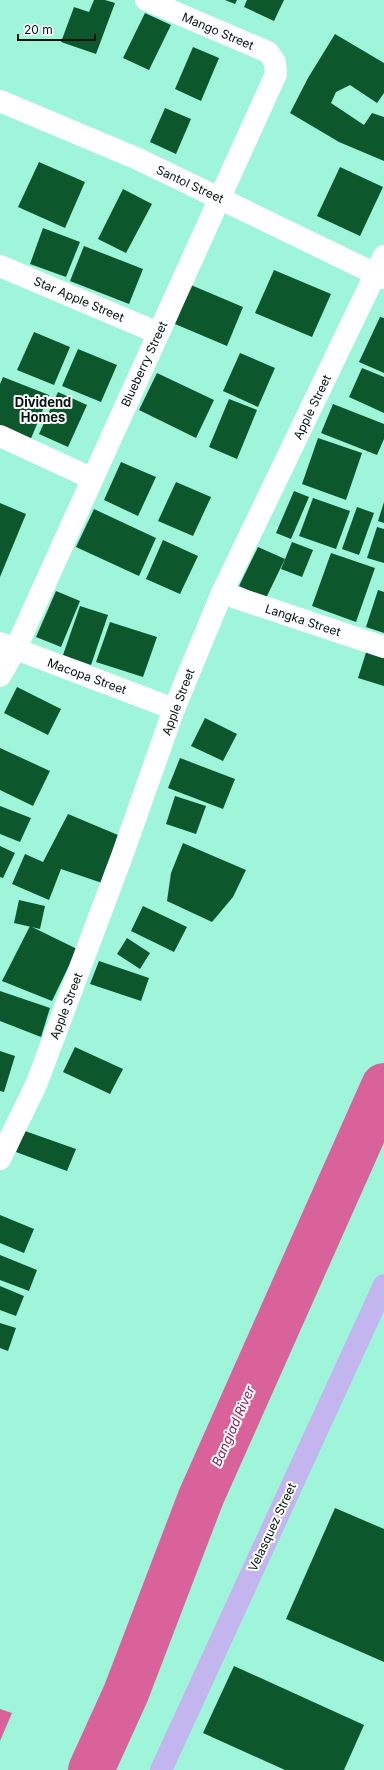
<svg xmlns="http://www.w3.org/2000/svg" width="384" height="1770" font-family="Inter,sans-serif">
	<rect width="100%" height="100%" fill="#9ef5da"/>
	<path fill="#da629b" d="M0,1709L12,1713L0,1741Z"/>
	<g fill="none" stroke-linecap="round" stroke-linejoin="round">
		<path stroke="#da629b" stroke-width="46" d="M91,1770L126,1693L201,1497L384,1086"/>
	</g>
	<g fill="#0d572d">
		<path d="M94,0H105L115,3L96,54L61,42L74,7L89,12Z"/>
		<path d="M225,0H237L235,4Z"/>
		<path d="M247,0H284L274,21L244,7Z"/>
		<path d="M145,13L171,25L149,70L123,58Z"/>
		<path d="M335,34L384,63V93L377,103L350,85L336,92L331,103L364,125L372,113L384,117V161L339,142L290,113L308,78Z"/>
		<path d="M193,47L219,58L201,101L175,89Z"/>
		<path d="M165,108L191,119L176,154L150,142Z"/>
		<path d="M39,162L85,182L65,228L18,207Z"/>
		<path d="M340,167L383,187L360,236L317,216Z"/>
		<path d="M123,189L152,204L126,253L98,239Z"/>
		<path d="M43,228L80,242L66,277L30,264Z"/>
		<path d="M84,246L143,269L129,304L70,281Z"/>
		<path d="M274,270L331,294L312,337L255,313Z"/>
		<path d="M191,285L243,307L227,346L175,324Z"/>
		<path d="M380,317L384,318V373L359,362Z"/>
		<path d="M34,332L70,347L54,385L17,370Z"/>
		<path d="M78,349L117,365L101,402L62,386Z"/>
		<path d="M240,353L275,368L258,407L223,391Z"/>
		<path d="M362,368L384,377V413L349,397Z"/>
		<path d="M157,373L214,400L196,438L139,410Z"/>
		<path d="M3,377L49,395L30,441L0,429V384Z"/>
		<path d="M58,392L87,405L68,447L39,434Z"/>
		<path d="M229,399L257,410L237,459L209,447Z"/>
		<path d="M333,404L384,424V439L377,455L321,433Z"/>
		<path d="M318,438L362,453L346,500L302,484Z"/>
		<path d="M121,462L156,477L138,516L104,500Z"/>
		<path d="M176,482L211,497L193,536L158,521Z"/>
		<path d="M294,491L309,497L291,539L276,533Z"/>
		<path d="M313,498L350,511L336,549L299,536Z"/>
		<path d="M384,502V523L378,521Z"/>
		<path d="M0,503L26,514L0,577Z"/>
		<path d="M357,507L374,513L359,555L342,549Z"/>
		<path d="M94,509L156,538L139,576L76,547Z"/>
		<path d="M377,527L384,529V563L367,558Z"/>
		<path d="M163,540L198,556L180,594L146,579Z"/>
		<path d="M292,542L313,550L302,577L281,569Z"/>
		<path d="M258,547L285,559L266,598L239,586Z"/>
		<path d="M331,553L375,568L356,622L312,606Z"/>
		<path d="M378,590L384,592V633L366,627Z"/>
		<path d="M56,591L80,601L61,647L36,637Z"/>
		<path d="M80,606L108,615L91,665L63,655Z"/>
		<path d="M110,622L157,637L143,677L96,662Z"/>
		<path d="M368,646L384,651V686L358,678Z"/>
		<path d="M17,687L61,709L48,735L4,713Z"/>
		<path d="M205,718L237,734L223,761L191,746Z"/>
		<path d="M0,748L50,771L33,806L0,790Z"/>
		<path d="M180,758L235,779L223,809L168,788Z"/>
		<path d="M175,796L206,806L196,834L166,824Z"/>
		<path d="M0,806L31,818L20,842L0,834Z"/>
		<path d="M68,814L118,835L102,883L61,869L49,900L12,884L25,854L43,862Z"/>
		<path d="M183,843L246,870L233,897L212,922L167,901L171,873Z"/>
		<path d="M0,846L15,853L3,878L0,877Z"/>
		<path d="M19,900L45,906L40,929L14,923Z"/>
		<path d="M143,906L187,927L174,952L131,931Z"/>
		<path d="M30,926L77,949L52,1001L2,981Z"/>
		<path d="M127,938L150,953L140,969L117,954Z"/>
		<path d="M99,961L149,978L141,1001L90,984Z"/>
		<path d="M0,991L50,1008L41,1037L0,1021Z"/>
		<path d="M75,1047L123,1069L110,1094L63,1072Z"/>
		<path d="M0,1051L15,1056L4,1092L0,1091Z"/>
		<path d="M25,1131L76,1149L67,1171L16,1152Z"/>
		<path d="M0,1215L34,1229L24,1253L0,1243Z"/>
		<path d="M0,1255L37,1270L29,1291L0,1280Z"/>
		<path d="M0,1286L24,1296L16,1316L0,1310Z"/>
		<path d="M0,1323L16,1328L8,1351L0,1348Z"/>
		<path d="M335,1508L384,1529V1662L286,1619Z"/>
		<path d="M234,1666L364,1725L344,1770H285L203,1733Z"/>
	</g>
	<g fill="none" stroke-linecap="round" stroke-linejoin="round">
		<g stroke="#fff" stroke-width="22">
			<path d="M0,101L138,159L384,278"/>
			<path d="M0,266L158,333"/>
			<path d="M0,436L91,478"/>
			<path d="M222,593L384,647"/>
			<path d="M0,643L174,709"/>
			<path d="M0,676L15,650L276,74L275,62L268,52L146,0"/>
			<path d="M0,1159L36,1085L122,856L174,709L222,593L384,256"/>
		</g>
		<path stroke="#c3b6ef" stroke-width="22" d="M161,1770L384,1285"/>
	</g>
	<g text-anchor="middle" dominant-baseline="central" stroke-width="4" stroke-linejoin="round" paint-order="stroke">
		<g font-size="12" fill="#00140d" stroke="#fff">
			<text transform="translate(218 31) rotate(23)">Mango Street</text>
			<text transform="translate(190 184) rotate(25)">Santol Street</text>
			<text transform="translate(79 299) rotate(23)">Star Apple Street</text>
			<text transform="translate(144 364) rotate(-65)">Blueberry Street</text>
			<text transform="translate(312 407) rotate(-64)">Apple Street</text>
			<text transform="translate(303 620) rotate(18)">Langka Street</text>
			<text transform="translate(87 676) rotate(20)">Macopa Street</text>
			<text transform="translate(178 702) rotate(-69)">Apple Street</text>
			<text transform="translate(66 1006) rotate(-69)">Apple Street</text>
			<text transform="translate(272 1527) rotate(-65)">Velasquez Street</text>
		</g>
		<g font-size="13" font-weight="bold" fill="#00140d" stroke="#fff">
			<text x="43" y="402">Dividend<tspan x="43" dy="15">Homes</tspan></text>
		</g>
		<g font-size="13" font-style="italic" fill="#8c1f5a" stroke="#fff">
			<text transform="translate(233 1426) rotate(-66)">Bangiad River</text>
		</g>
	</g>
	<path d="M18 34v6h77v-6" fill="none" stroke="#00140d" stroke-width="2"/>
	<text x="24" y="34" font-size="12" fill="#00140d" stroke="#ffffff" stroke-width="3" paint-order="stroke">20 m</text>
</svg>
